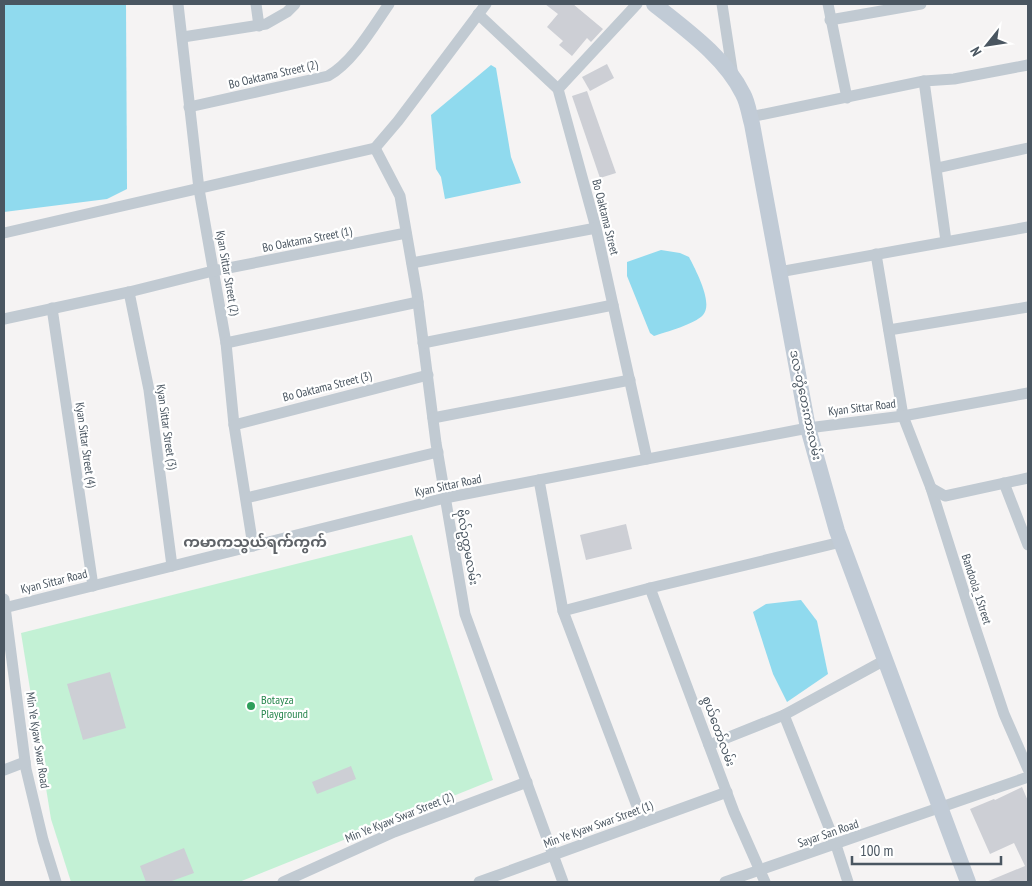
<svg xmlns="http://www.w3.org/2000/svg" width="1032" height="886" font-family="'PT Sans Narrow','Noto Sans Myanmar',sans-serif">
	<rect width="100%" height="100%" fill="#f5f3f3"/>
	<path fill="#c3f1d5" d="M412,535L493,780L239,882H71L51,819L21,633Z"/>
	<g fill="#90daee">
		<path d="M4,4H126L127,189L107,199L4,212Z"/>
		<path d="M491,65L496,68L511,157L521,183L445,199L441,177L436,169L431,115Z"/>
		<path d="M661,250L680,253L689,257C695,269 714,303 703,315C695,324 666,332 654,336L650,333L627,276V262Z"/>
		<path d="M801,600L817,621L828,674L787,702L773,674L753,612L766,604Z"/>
	</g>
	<g fill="#cdcfd5">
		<path d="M545,4H573L603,29L591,42L587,38L572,56L559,45L563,41L547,27L558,14Z"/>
		<path d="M607,64L614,78L590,91L582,77Z"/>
		<path d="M587,91L616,173L600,178L572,96Z"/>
		<path d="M626,524L632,549L586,560L580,535Z"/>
		<path d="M110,672L126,728L83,740L67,684Z"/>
		<path d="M351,766L356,779L317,794L312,782Z"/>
		<path d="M1022,787L1028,801V882H986L1025,866L1014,843L990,854L970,809L994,799L995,800Z"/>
		<path d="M184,848L194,873L169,882H146L140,866Z"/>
	</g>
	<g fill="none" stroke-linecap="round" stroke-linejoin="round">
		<g stroke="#c1cad2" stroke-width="11">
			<path d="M178,4L199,189L226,343L234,425L253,546"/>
			<path d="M256,4L259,26"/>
			<path d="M722,4L733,76"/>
			<path d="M828,4L847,98"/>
			<path d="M478,14L558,89L596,228L647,459"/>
			<path d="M830,20L921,4"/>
			<path d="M183,37L266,24L287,12L295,4"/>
			<path d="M558,89L637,4"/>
			<path d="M189,107L328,76C353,62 373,27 389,4"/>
			<path d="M750,117L924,81"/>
			<path d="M375,148L400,196L417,294L436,443L465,614L563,882"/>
			<path d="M937,168L1028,148"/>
			<path d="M4,233L375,148L398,121L486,4"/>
			<path d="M946,241L924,81L954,79L1028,65"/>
			<path d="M876,254L903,416L931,488L974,624L1004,714L1028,769"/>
			<path d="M412,263L596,228"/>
			<path d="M779,272L1028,227"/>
			<path d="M129,292L149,390L172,566"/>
			<path d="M52,308L93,586"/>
			<path d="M4,319L129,292L213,271L406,233"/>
			<path d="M889,330L1028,307"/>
			<path d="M226,343L418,302"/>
			<path d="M423,343L613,305"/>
			<path d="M433,418L630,380"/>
			<path d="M234,425L428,375"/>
			<path d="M539,480L563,611L643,822"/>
			<path d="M1004,483L1028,545"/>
			<path d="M931,488L945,496L1028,478"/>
			<path d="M246,498L438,452"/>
			<path d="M650,588L734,812L765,882"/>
			<path d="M4,599L26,769L43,840L56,882"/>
			<path d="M4,608L445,498L808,428L903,416L1028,393"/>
			<path d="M563,611L650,588L841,542"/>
			<path d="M784,715L836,845L848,882"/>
			<path d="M709,745L784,715L885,660"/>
			<path d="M4,770L25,762"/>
			<path d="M283,882L394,832L527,782"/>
			<path d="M479,882L727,792"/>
			<path d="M725,882L1028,777"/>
		</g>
		<path stroke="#c1cbd6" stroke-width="16" d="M654,4C685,29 725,57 743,94C748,103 749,114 752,124L808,428L837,531L968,882"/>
	</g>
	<circle fill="#2e9e5b" stroke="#fff" stroke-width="2" cx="251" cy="706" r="5"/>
	<g text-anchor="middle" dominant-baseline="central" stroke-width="4.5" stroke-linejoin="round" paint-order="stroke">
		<g font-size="12" fill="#4a5661" stroke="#fff">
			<text transform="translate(273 74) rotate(-13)">Bo Oaktama Street (2)</text>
			<text transform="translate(606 217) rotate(76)">Bo Oaktama Street</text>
			<text transform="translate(307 239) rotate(-11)">Bo Oaktama Street (1)</text>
			<text transform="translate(228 273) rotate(80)">Kyan Sittar Street (2)</text>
			<text transform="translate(327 386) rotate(-14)">Bo Oaktama Street (3)</text>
			<text transform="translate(806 405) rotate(78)">ဒလ-တွံတေးကားလမ်း</text>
			<text transform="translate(862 407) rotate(-7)">Kyan Sittar Road</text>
			<text transform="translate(167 427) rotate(82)">Kyan Sittar Street (3)</text>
			<text transform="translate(86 445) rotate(82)">Kyan Sittar Street (4)</text>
			<text transform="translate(448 485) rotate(-12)">Kyan Sittar Road</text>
			<text transform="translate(468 547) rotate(80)">ဗိုလ်ဥတ္တမလမ်း</text>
			<text transform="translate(54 581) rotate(-14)">Kyan Sittar Road</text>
			<text transform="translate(977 589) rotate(72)">Bandoola_1Street</text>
			<text transform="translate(719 731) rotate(70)">စွယ်တော်လမ်း</text>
			<text transform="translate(38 740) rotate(81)">Min Ye Kyaw Swar Road</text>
			<text transform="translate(399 817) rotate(-22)">Min Ye Kyaw Swar Street (2)</text>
			<text transform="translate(598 824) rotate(-20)">Min Ye Kyaw Swar Street (1)</text>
			<text transform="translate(828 833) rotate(-19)">Sayar San Road</text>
		</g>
		<g font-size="12" fill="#27864d" stroke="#fff" text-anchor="start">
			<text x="261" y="699">Botayza<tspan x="261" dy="14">Playground</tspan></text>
		</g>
		<g font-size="15" font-weight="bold" fill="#5f6368" stroke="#fff">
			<text x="255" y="541">ကမာကသွယ်ရက်ကွက်</text>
		</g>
	</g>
	<rect width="1032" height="886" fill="none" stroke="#4a5661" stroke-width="10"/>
	<g transform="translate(987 45) rotate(240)" stroke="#ffffff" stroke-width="4" paint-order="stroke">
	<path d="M0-4L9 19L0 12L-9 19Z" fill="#4a5661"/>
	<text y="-8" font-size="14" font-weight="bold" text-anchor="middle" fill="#4a5661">N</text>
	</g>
	<path d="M852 856v8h149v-8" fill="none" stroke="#4a5661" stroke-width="2.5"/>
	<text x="860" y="856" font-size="15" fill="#4a5661" stroke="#ffffff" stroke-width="4" paint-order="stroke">100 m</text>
</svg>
